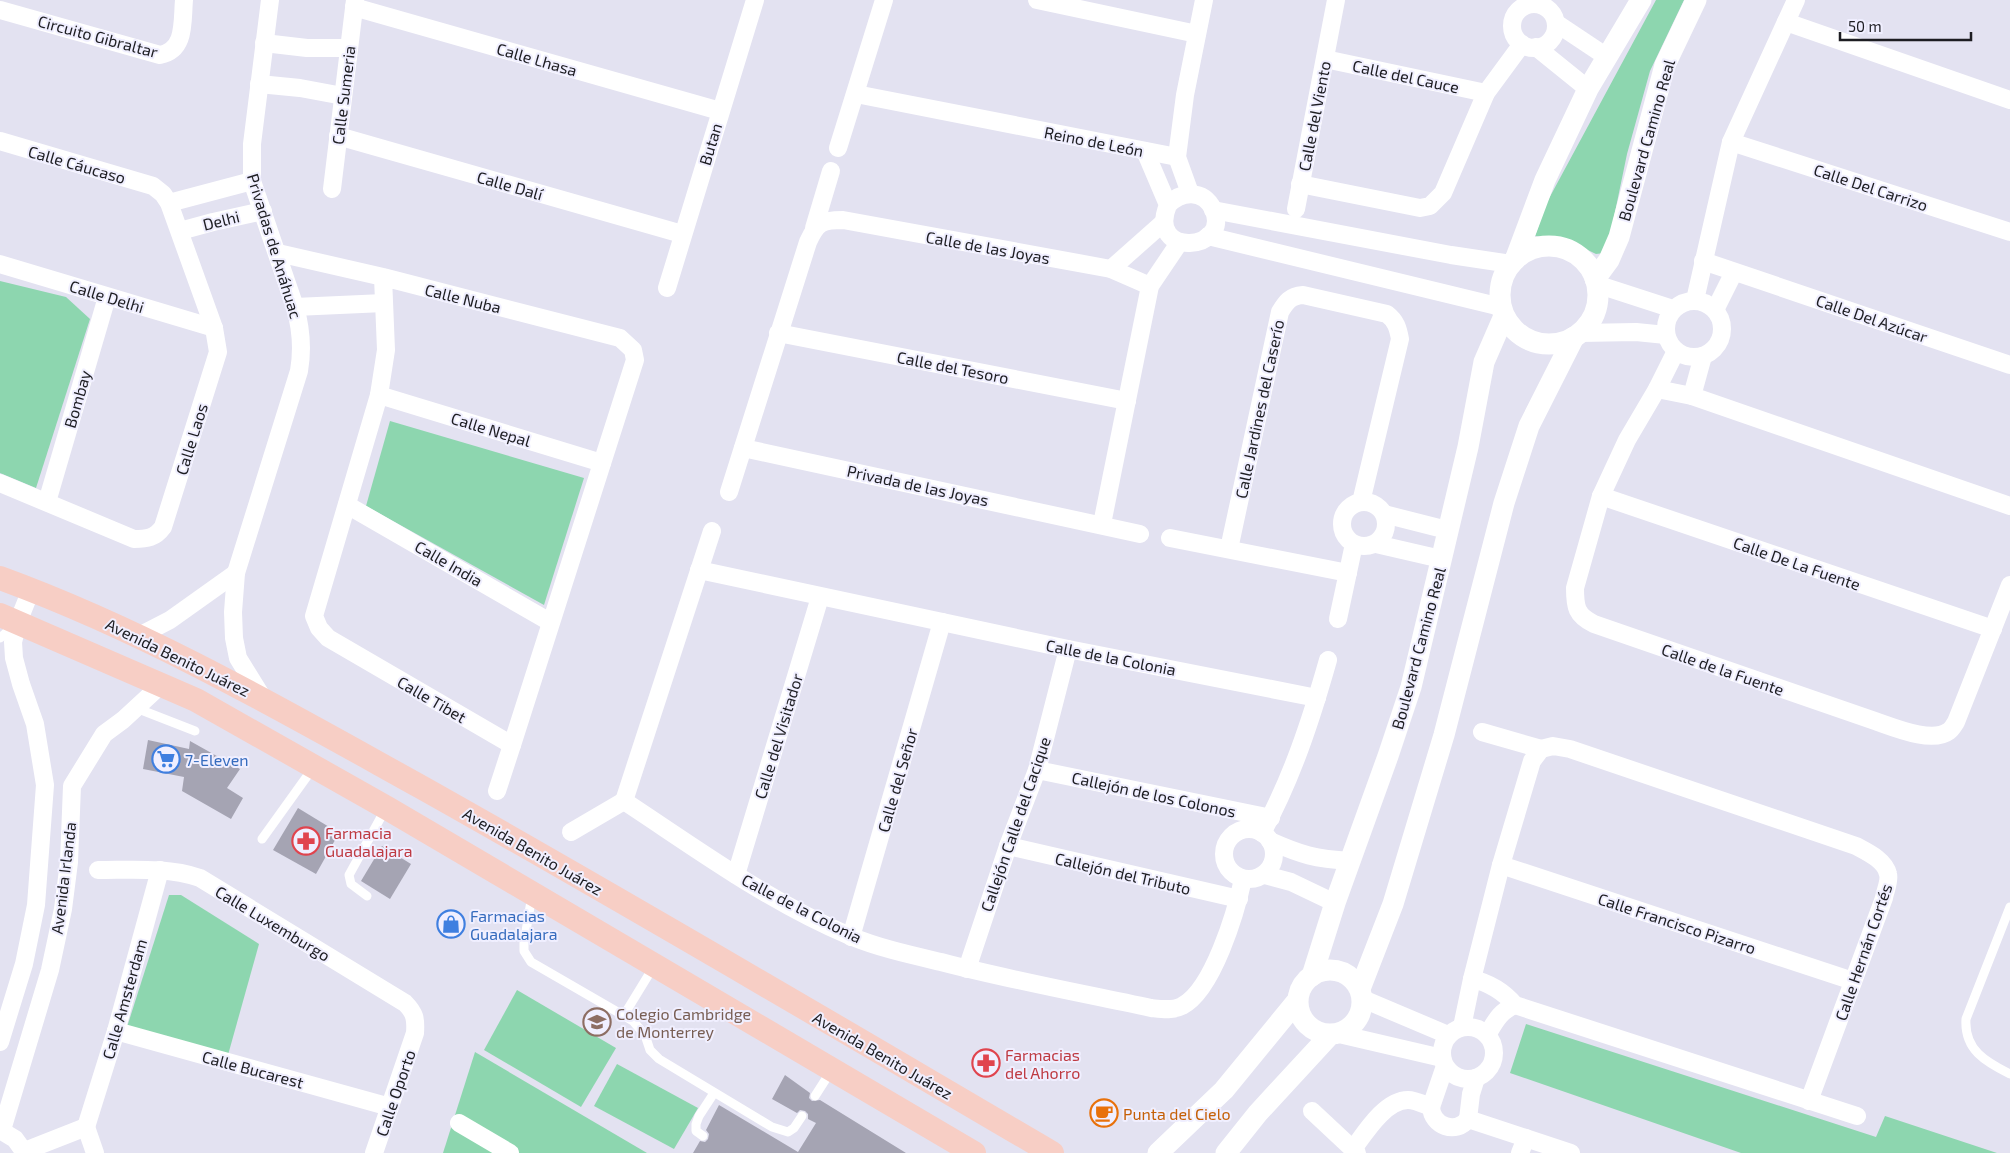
<svg xmlns="http://www.w3.org/2000/svg" width="2010" height="1153" font-family="'Exo 2',sans-serif">
	<rect width="100%" height="100%" fill="#e3e2f1"/>
	<g fill="#8dd6af">
		<path d="M1656,0H1684L1650,71L1627,154L1609,241L1604,253L1596,254L1567,240L1535,236L1546,204Z"/>
		<path d="M0,281L66,297L90,319L36,488L0,473Z"/>
		<path d="M390,421L584,478L544,605L366,506Z"/>
		<path d="M169,895H181L259,944L228,1055L127,1027Z"/>
		<path d="M517,990L616,1048L581,1107L484,1050Z"/>
		<path d="M1526,1024L1876,1137L1885,1116L1997,1153H1741L1510,1073Z"/>
		<path d="M475,1052L647,1153H443Z"/>
		<path d="M617,1064L698,1108L674,1149L594,1106Z"/>
	</g>
	<g fill="#a5a4b3">
		<path d="M148,740L189,749L190,741L240,769L227,788L243,798L231,819L182,791L184,777L143,769Z"/>
		<path d="M298,808L339,833L316,874L273,850Z"/>
		<path d="M382,846L411,864L390,899L361,881Z"/>
		<path d="M785,1075L810,1093L809,1098L812,1101L820,1100L906,1153H693L700,1141L705,1142L708,1139L709,1134L706,1130L719,1105L798,1152L816,1123L808,1119V1114L805,1111L800,1110L797,1113L772,1099Z"/>
	</g>
	<g fill="none" stroke-linecap="round" stroke-linejoin="round">
		<g stroke="#fff" stroke-width="9">
			<path d="M0,638L16,624"/>
			<path d="M136,708L195,731"/>
			<path d="M262,839L313,768"/>
			<path d="M532,895L524,943V951L531,962L633,1021L645,1035L650,1050L659,1059L772,1127L788,1132L794,1128L802,1116"/>
			<path d="M367,896L351,884L349,875L386,808"/>
			<path d="M2010,907L1966,1019C1964,1050 1986,1062 2010,1074"/>
			<path d="M624,1015L654,966"/>
			<path d="M815,1096L831,1071"/>
			<path d="M703,1136L696,1131V1124L699,1116L714,1093"/>
		</g>
		<g stroke="#fff" stroke-width="18">
			<path d="M1037,0L1197,34"/>
			<circle cx="1534" cy="26" r="22"/>
			<path d="M354,7L720,111"/>
			<path d="M0,10L160,55C186,50 182,22 184,0"/>
			<path d="M1786,22L2010,100"/>
			<path d="M1556,23L1607,57"/>
			<path d="M264,43L307,48H349"/>
			<path d="M1536,47L1588,89"/>
			<path d="M1325,59L1486,93"/>
			<path d="M259,84L300,88L343,96"/>
			<path d="M856,94L1177,157"/>
			<path d="M338,136L682,234"/>
			<path d="M0,141L153,186L163,194L169,203L214,328L218,352L163,527C155,538 147,539 134,539L0,483"/>
			<path d="M1731,142L2010,232"/>
			<path d="M838,148L884,0"/>
			<path d="M1145,151L1168,205C1146,259 1233,251 1213,209C1203,189 1181,191 1168,205"/>
			<path d="M1300,184L1420,208L1430,206L1443,193L1486,93L1522,44"/>
			<path d="M332,189L355,0"/>
			<path d="M1190,193L1177,157L1185,95L1204,0"/>
			<path d="M169,203L252,181"/>
			<path d="M1296,209L1336,0"/>
			<path d="M1213,210L1451,255L1511,264"/>
			<path d="M814,228L831,171"/>
			<path d="M180,231L213,222L263,211"/>
			<path d="M1208,236L1501,307"/>
			<path d="M278,253L383,277L620,338L633,350L635,360L512,745L328,638L319,628L314,616L379,395L386,350L383,277"/>
			<path d="M1703,261L2010,365"/>
			<path d="M0,264L214,328"/>
			<path d="M1111,269L1164,222"/>
			<path d="M1599,285L1673,309"/>
			<path d="M667,288L755,0"/>
			<path d="M1695,300L1731,142L1796,0"/>
			<circle cx="1694" cy="329" r="28"/>
			<path d="M295,307L384,303"/>
			<path d="M1715,310L1734,272"/>
			<path d="M778,333L1127,401"/>
			<path d="M1580,333L1636,332L1666,335"/>
			<path d="M1676,351L1657,389L1627,440L1601,496L1575,588C1575,607 1576,615 1594,624L1875,721C1893,727 1932,744 1949,731C1952,729 1954,725 1956,722L2010,585"/>
			<path d="M1657,389L1692,396L2010,506"/>
			<path d="M379,395L602,463"/>
			<path d="M1692,396L1703,356"/>
			<path d="M743,448L1140,534"/>
			<path d="M729,492L808,242C817,222 822,220 843,220L1111,269L1150,286"/>
			<path d="M1601,496L1993,629"/>
			<circle cx="1364" cy="524" r="22"/>
			<path d="M47,502L107,297"/>
			<path d="M347,505L550,622"/>
			<path d="M1384,514L1447,530"/>
			<path d="M1102,524L1150,286L1179,243"/>
			<path d="M1170,538L1348,573"/>
			<path d="M1376,544L1441,559"/>
			<path d="M1229,549L1280,312C1286,302 1290,296 1303,295L1387,314C1396,321 1398,328 1400,339L1361,502"/>
			<path d="M699,570L1068,649L1317,698"/>
			<path d="M1338,619L1354,544"/>
			<path d="M139,636L170,620L236,573"/>
			<path d="M264,700L238,658L234,638L233,612L236,573L299,371C303,348 301,328 295,307L252,181V144L270,0"/>
			<path d="M1482,732L1541,749"/>
			<path d="M1037,770L1271,818"/>
			<path d="M497,791L512,745"/>
			<path d="M624,801C697,849 769,902 850,936C879,948 911,955 941,962C1010,980 1081,993 1151,1008C1161,1009 1173,1011 1182,1006C1213,990 1236,912 1243,879"/>
			<path d="M624,801L712,531"/>
			<circle cx="1249" cy="854" r="25"/>
			<path d="M571,832L624,801"/>
			<path d="M1262,833C1292,778 1311,720 1328,660"/>
			<path d="M1270,841C1301,855 1316,859 1350,861"/>
			<path d="M1008,846L1239,899"/>
			<path d="M1501,865L1853,981"/>
			<path d="M98,870C133,870 167,867 200,878L405,1003C415,1013 416,1019 415,1033L374,1153"/>
			<path d="M736,875L820,597"/>
			<path d="M1265,875L1291,882L1335,903"/>
			<path d="M851,937L942,622"/>
			<path d="M967,969L1008,846L1037,770L1068,649"/>
			<path d="M1472,979C1490,983 1503,991 1515,1005L1857,1116"/>
			<path d="M1363,999L1448,1035"/>
			<circle cx="1468" cy="1053" r="26"/>
			<path d="M1462,1027L1472,979L1501,865L1532,761L1541,749L1553,746L1570,749L1856,846C1867,852 1885,860 1888,874C1890,881 1885,891 1884,898L1809,1101"/>
			<path d="M116,1031L390,1107"/>
			<path d="M1339,1034L1442,1058"/>
			<path d="M1487,1035C1495,1022 1500,1011 1515,1005"/>
			<path d="M0,1042L24,964L36,905L45,785L35,724L21,684L14,658L13,642L18,622L31,590"/>
			<path d="M1431,1107L1445,1066"/>
			<path d="M1312,1111L1357,1153"/>
			<path d="M1468,1119L1471,1094L1476,1078"/>
			<path d="M459,1123L510,1153"/>
			<path d="M86,1127L116,1031L160,870"/>
			<path d="M86,1127L95,1153"/>
			<path d="M0,1130L15,1139L25,1153"/>
			<path d="M2,1130L50,970L63,909L69,862L72,786L104,734L123,720L162,684"/>
			<path d="M1353,1149C1365,1133 1385,1100 1408,1100C1415,1100 1423,1104 1431,1107C1432,1126 1456,1135 1468,1119L1571,1153"/>
			<path d="M25,1151L86,1127"/>
			<path d="M1520,1153L1526,1138"/>
		</g>
		<g stroke="#fff" stroke-width="21">
			<circle cx="1549" cy="295" r="49"/>
			<path d="M1515,260L1545,180L1588,89L1641,0"/>
			<path d="M1595,279L1609,260L1619,237L1665,65L1696,0"/>
			<circle cx="1330" cy="1002" r="32"/>
			<path d="M1312,976L1335,903L1388,756L1411,687L1468,447L1484,362L1504,316"/>
			<path d="M1360,989L1393,904L1444,735L1504,503L1529,426L1574,337"/>
			<path d="M1158,1153L1224,1090L1297,1001"/>
			<path d="M1226,1153L1258,1113L1330,1035"/>
		</g>
		<g stroke="#f7cec5" stroke-width="24">
			<path d="M0,578C148,632 284,711 421,787C633,906 842,1030 1052,1153"/>
			<path d="M0,615L196,700L387,808L974,1153"/>
		</g>
	</g>
	<defs>
		<g id="supermarket-ring" transform="scale(1.4375)"><circle r="9.5" fill="#f0efff" stroke="#3f7fe0" stroke-width="1.5"/><path d="M-6-5.5h2.5l.6 2H6L4.5 2H-2.5L-4.4-4H-6ZM-1.5 3.2a1.3 1.3 0 1 0 .1 0ZM3 3.2a1.3 1.3 0 1 0 .1 0Z" fill="#3f7fe0"/></g>
		<g id="pharmacy-ring" transform="scale(1.4375)"><circle r="9.5" fill="#f0efff" stroke="#e0444e" stroke-width="1.5"/><path d="M-2-6h4v4h4v4h-4v4h-4v-4h-4v-4h4Z" fill="#e0444e"/></g>
		<g id="shop-ring" transform="scale(1.4375)"><circle r="9.5" fill="#f0efff" stroke="#3f7fe0" stroke-width="1.5"/><path d="M-5-2.5h2.3a2.7 3.5 0 0 1 5.4 0H5L5.5 6h-11ZM-1.5-2.5h3a1.5 2.3 0 0 0-3 0Z" fill="#3f7fe0"/></g>
		<g id="school-ring" transform="scale(1.4375)"><circle r="9.5" fill="#f0efff" stroke="#8d6e63" stroke-width="1.5"/><path d="M0-5L7-2L0 1L-7-2ZM-4 1L0 2.5L4 1V4Q0 6-4 4Z" fill="#8d6e63"/></g>
		<g id="cafe-ring" transform="scale(1.4375)"><circle r="9.5" fill="#f0efff" stroke="#e8710a" stroke-width="1.5"/><path d="M-5.5-4.5H6V0H3Q3 3.5 0 3.5H-2.5Q-5.5 3.5-5.5 0ZM3-3.2v2h1.7v-2ZM-6 4.5H4V6H-6Z" fill="#e8710a"/></g>
	</defs>
	<g fill-rule="evenodd">
		<use href="#supermarket-ring" x="166" y="759"/>
		<use href="#pharmacy-ring" x="306" y="841"/>
		<use href="#shop-ring" x="451" y="924"/>
		<use href="#school-ring" x="597" y="1022"/>
		<use href="#pharmacy-ring" x="986" y="1063"/>
		<use href="#cafe-ring" x="1104" y="1113"/>
	</g>
	<g text-anchor="middle" dominant-baseline="central" stroke-width="4" stroke-linejoin="round" paint-order="stroke">
		<g font-size="16" fill="#1d1d22" stroke="#f0efff">
			<text transform="translate(98 36) rotate(15)">Circuito Gibraltar</text>
			<text transform="translate(537 59) rotate(16)">Calle Lhasa</text>
			<text transform="translate(1406 76) rotate(12)">Calle del Cauce</text>
			<text transform="translate(343 95) rotate(-83)">Calle Sumeria</text>
			<text transform="translate(1314 116) rotate(-79)">Calle del Viento</text>
			<text transform="translate(1646 140) rotate(-74)">Boulevard Camino Real</text>
			<text transform="translate(1094 141) rotate(11)">Reino de León</text>
			<text transform="translate(710 144) rotate(-73)">Butan</text>
			<text transform="translate(77 164) rotate(16)">Calle Cáucaso</text>
			<text transform="translate(510 185) rotate(16)">Calle Dalí</text>
			<text transform="translate(1871 187) rotate(18)">Calle Del Carrizo</text>
			<text transform="translate(221 220) rotate(-14)">Delhi</text>
			<text transform="translate(275 246) rotate(73)">Privadas de Anáhuac</text>
			<text transform="translate(988 247) rotate(10)">Calle de las Joyas</text>
			<text transform="translate(107 296) rotate(17)">Calle Delhi</text>
			<text transform="translate(463 298) rotate(14)">Calle Nuba</text>
			<text transform="translate(1872 318) rotate(19)">Calle Del Azúcar</text>
			<text transform="translate(953 367) rotate(11)">Calle del Tesoro</text>
			<text transform="translate(77 399) rotate(-74)">Bombay</text>
			<text transform="translate(1259 409) rotate(-78)">Calle Jardines del Caserío</text>
			<text transform="translate(491 429) rotate(17)">Calle Nepal</text>
			<text transform="translate(191 439) rotate(-73)">Calle Laos</text>
			<text transform="translate(918 485) rotate(12)">Privada de las Joyas</text>
			<text transform="translate(449 563) rotate(30)">Calle India</text>
			<text transform="translate(1797 563) rotate(19)">Calle De La Fuente</text>
			<text transform="translate(1418 648) rotate(-75)">Boulevard Camino Real</text>
			<text transform="translate(178 657) rotate(26)">Avenida Benito Juárez</text>
			<text transform="translate(1111 657) rotate(11)">Calle de la Colonia</text>
			<text transform="translate(1723 669) rotate(19)">Calle de la Fuente</text>
			<text transform="translate(432 699) rotate(30)">Calle Tibet</text>
			<text transform="translate(778 736) rotate(-73)">Calle del Visitador</text>
			<text transform="translate(897 780) rotate(-74)">Calle del Señor</text>
			<text transform="translate(1154 794) rotate(12)">Callejón de los Colonos</text>
			<text transform="translate(1015 824) rotate(-71)">Callejón Calle del Cacique</text>
			<text transform="translate(533 851) rotate(30)">Avenida Benito Juárez</text>
			<text transform="translate(1123 873) rotate(13)">Callejón del Tributo</text>
			<text transform="translate(63 878) rotate(-83)">Avenida Irlanda</text>
			<text transform="translate(802 908) rotate(27)">Calle de la Colonia</text>
			<text transform="translate(273 923) rotate(31)">Calle Luxemburgo</text>
			<text transform="translate(1677 923) rotate(18)">Calle Francisco Pizarro</text>
			<text transform="translate(1863 952) rotate(-71)">Calle Hernán Cortés</text>
			<text transform="translate(124 999) rotate(-74)">Calle Amsterdam</text>
			<text transform="translate(883 1055) rotate(30)">Avenida Benito Juárez</text>
			<text transform="translate(253 1069) rotate(15)">Calle Bucarest</text>
			<text transform="translate(395 1093) rotate(-71)">Calle Oporto</text>
		</g>
		<g font-size="16" fill="#366cbe" stroke="#f0efff" text-anchor="start">
			<text x="185" y="759">7-Eleven</text>
			<text x="470" y="915">Farmacias<tspan x="470" dy="18">Guadalajara</tspan></text>
		</g>
		<g font-size="16" fill="#be3a42" stroke="#f0efff" text-anchor="start">
			<text x="325" y="832">Farmacia<tspan x="325" dy="18">Guadalajara</tspan></text>
			<text x="1005" y="1054">Farmacias<tspan x="1005" dy="18">del Ahorro</tspan></text>
		</g>
		<g font-size="16" fill="#785e54" stroke="#f0efff" text-anchor="start">
			<text x="616" y="1013">Colegio Cambridge<tspan x="616" dy="18">de Monterrey</tspan></text>
		</g>
		<g font-size="16" fill="#c56008" stroke="#f0efff" text-anchor="start">
			<text x="1123" y="1113">Punta del Cielo</text>
		</g>
	</g>
	<path d="M1840 32v8h131v-8" fill="none" stroke="#1d1d22" stroke-width="2.5"/>
	<text x="1848" y="32" font-size="15" fill="#1d1d22" stroke="#f0efff" stroke-width="4" paint-order="stroke">50 m</text>
</svg>
